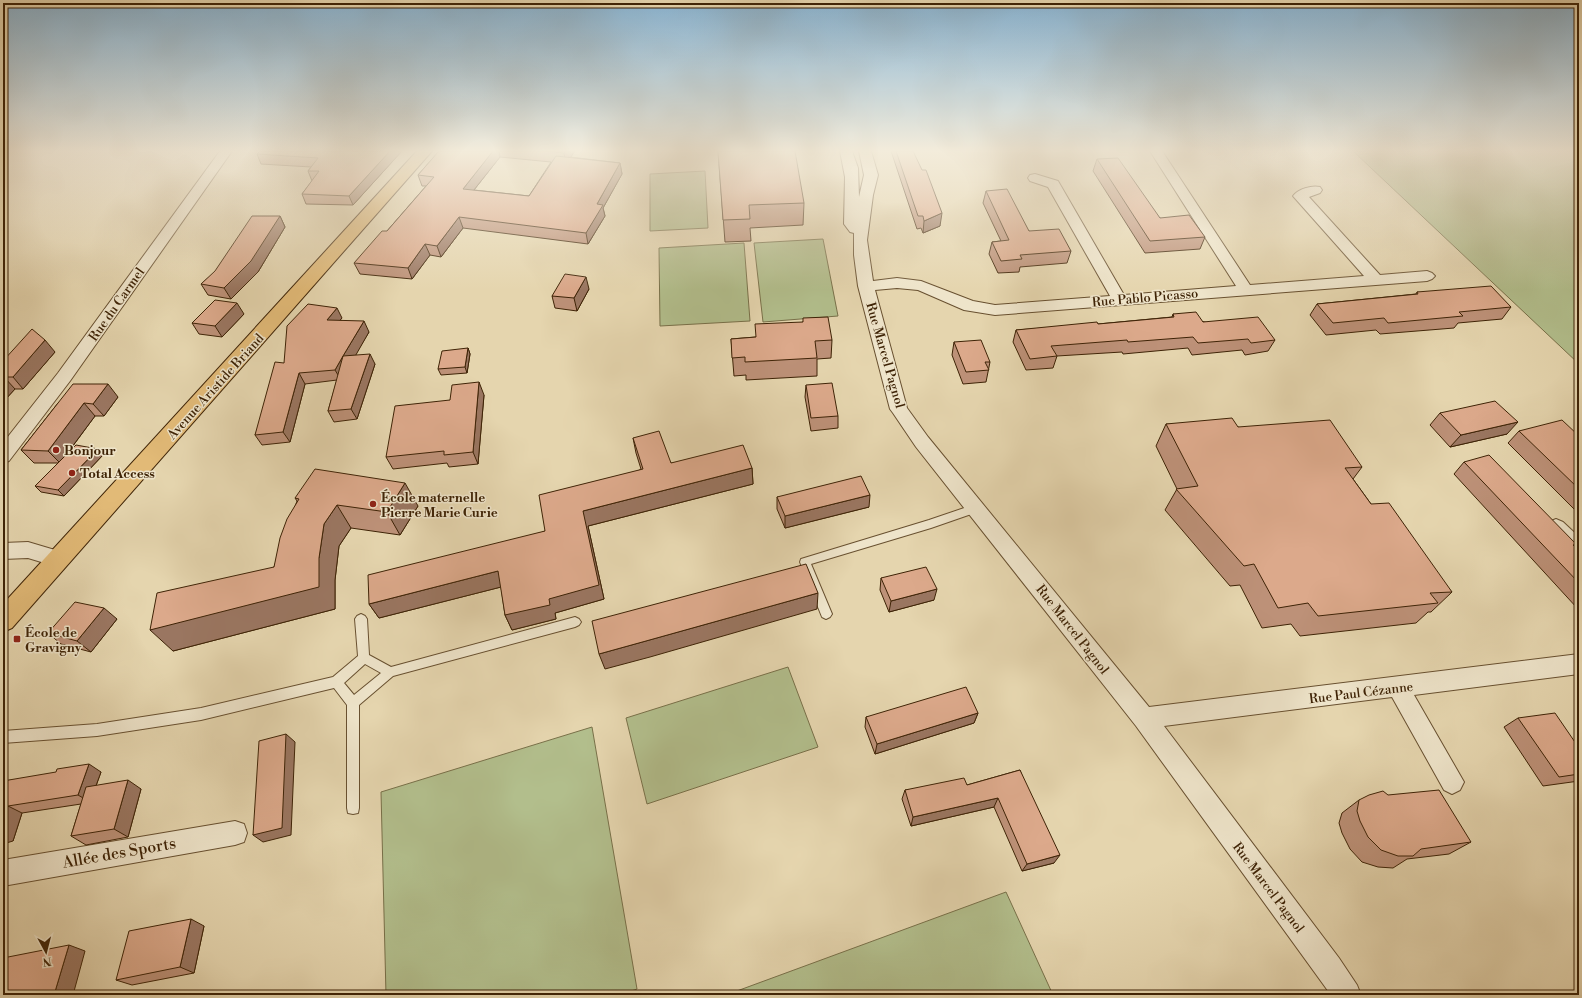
<svg xmlns="http://www.w3.org/2000/svg" width="1582" height="998" viewBox="0 0 1582 998" font-family="'Libre Bodoni',serif">
  <style>
    .green { fill: #b2be8c; stroke: #787049 }
    .lines { fill: none; stroke-linecap: round; stroke-linejoin: round }
    .lane-casing { stroke: #685030; stroke-width: 2 }
    .street-casing { stroke: #685030; stroke-width: 2 }
    .primary-casing { stroke: #3e2306; stroke-width: 2 }
    .lane { fill: #eee4ca; fill-rule: evenodd }
    .street { fill: #eee4ca; fill-rule: evenodd }
    .primary { fill: #e2ba77; fill-rule: evenodd }
    .wall { fill: #bd9178; stroke: #3e2306; fill-rule: evenodd }
    .shaded-wall { fill: #9a7661; stroke: #3e2306 }
    .building { fill: #dca98b; stroke: #3e2306 }
    .poi-dot { fill: #8f2418; stroke: #eee4ca; stroke-width: 1.5 }
    .labels { text-anchor: middle; stroke-width: 3; stroke-linejoin: round; paint-order: stroke }
    .street-label { font-size: 13px; fill: #3e2306; stroke: #eee4ca }
    .poi-label { font-size: 13px; font-weight: bold; fill: #3e2306; stroke: #eee4ca; text-anchor: start }
    .near-street-label { font-size: 16px; fill: #3e2306; stroke: #eee4ca }
  </style>
  <rect width="100%" height="100%" fill="#e5d5ae"/>
  <filter id="stains"><feTurbulence type="fractalNoise" baseFrequency=".005" numOctaves="4"/><feColorMatrix values="0 0 0 0 .2 0 0 0 0 .09 0 0 0 0 .02 0 0 0 .5 -.17"/></filter>
  <radialGradient id="worn" r=".72"><stop offset=".6" stop-color="#630" stop-opacity="0"/><stop offset="1" stop-color="#630" stop-opacity=".3"/></radialGradient>
  <g class="green">
    <path d="M1353,151H1579V364Z"/>
    <path d="M705,171L708,228L650,231V174Z"/>
    <path d="M823,239L838,316L763,322L754,243Z"/>
    <path d="M744,243L750,321L660,326L659,248Z"/>
    <path d="M788,667L818,747L647,804L626,718Z"/>
    <path d="M592,727L637,989L620,995H386L381,792Z"/>
    <path d="M1006,892L1053,995H726Z"/>
  </g>
  <g class="lines">
    <defs>
      <g id="lane">
        <path d="M976,504L980,505L981,508L980,511L931,528L811,564L832,614L830,617L826,619L822,617L800,562L801,559L929,520Z"/>
        <path d="M361,614L365,616L367,619L369,655L391,667L575,617L579,619L581,622L579,625L575,627L393,676L359,705V808L358,813L353,814L348,813L347,808V705L334,688L201,720L97,736L3,743V731L97,724L201,708L333,677L358,656L355,619L357,616ZM365,664L381,673L354,695L344,683Z"/>
      </g>
      <g id="street">
        <path d="M220,151H232L70,381L9,461L3,463V443L58,373Z"/>
        <path d="M840,151H852L858,168L859,197L864,175L859,151H871L878,175L873,195L867,240L873,281L897,278L921,281L973,301L995,305L1110,296L1048,187L1030,181L1028,178L1030,175L1035,174L1058,181L1124,295L1236,286L1150,151H1162L1250,285L1364,276L1293,196C1298,189 1312,185 1320,187L1322,190L1320,193L1309,197L1380,275L1427,271L1432,273L1435,276L1432,279L1427,281L995,315L964,310L918,290L897,288L875,290L907,408L928,437L1149,707L1579,654V674L1414,695L1464,782L1460,790L1452,794L1444,790L1392,697L1164,726L1339,958L1357,985L1361,995H1331L1136,726L916,447L893,413L890,409L858,286L854,255V233L850,232L844,224L845,177Z"/>
        <path d="M1556,519L1563,522L1579,537V558C1567,554 1552,539 1546,527L1549,522Z"/>
        <path d="M28,542L65,553L68,559L65,565L58,567L28,558L3,559V543Z"/>
        <path d="M235,821L244,824L247,833L244,842L235,845L3,886V860Z"/>
      </g>
      <path id="primary" d="M417,151H432L12,628L3,632V604Z"/>
    </defs>
    <use href="#lane" class="lane-casing"/>
    <use href="#street" class="street-casing"/>
    <use href="#primary" class="primary-casing"/>
    <use href="#lane" class="lane"/>
    <use href="#street" class="street"/>
    <use href="#primary" class="primary"/>
  </g>
  <g class="wall">
    <path d="M260,151H402L353,205L306,204L302,194L312,181L308,171L311,167L261,164L257,154Z"/>
    <path d="M439,151H575L570,157L620,163L622,174L603,208L605,216L588,244L463,228L441,257L430,255L412,279L360,274L354,263L387,231L426,186H422L418,175ZM500,157L551,162L529,196L474,190Z"/>
    <path d="M718,151L804,203L803,225L750,228L751,241L725,242Z"/>
    <path d="M891,151H913L940,226L923,233L921,228L917,229Z"/>
    <path d="M1097,159L1160,218L1205,237L1200,249L1145,253L1093,171Z"/>
    <path d="M986,191L1029,231L1071,251L1067,263L1020,267L1019,272L998,273L989,254L992,242L1001,241L983,203Z"/>
    <path d="M280,216L285,227L258,272L231,299L208,295L201,284Z"/>
    <path d="M589,289L577,311L555,308L552,296Z"/>
    <path d="M1417,292L1511,307L1502,319L1458,323L1454,328L1380,334L1376,330L1326,335L1310,315L1317,304L1416,294Z"/>
    <path d="M244,314L222,337L199,334L192,323Z"/>
    <path d="M1173,314L1275,340L1268,351L1245,355L1242,350L1192,355L1188,348L1123,354L1122,352L1057,356L1053,368L1026,370L1013,342L1016,330L1098,324L1172,317Z"/>
    <path d="M342,318L340,320L369,332L355,355L375,364L357,419L334,422L328,411L337,380L305,384L290,442L262,445L255,435L284,363Z"/>
    <path d="M803,322L832,340L831,358L817,359V376L746,380V375L734,376L731,339L756,337Z"/>
    <path d="M954,342L990,362L986,382L963,384L952,355Z"/>
    <path d="M468,348L470,354L467,373L441,375L438,369Z"/>
    <path d="M55,352L23,389H15L3,402V361Z"/>
    <path d="M806,385L838,416V428L811,431L805,397Z"/>
    <path d="M484,395L478,464L449,467L447,463L393,469L386,457L450,400Z"/>
    <path d="M118,397L104,416H95L67,454L103,455L64,496L41,492L35,486L58,463H34L21,450L58,403Z"/>
    <path d="M1440,413L1507,434L1450,447L1430,425Z"/>
    <path d="M1166,424L1238,427L1362,467L1353,479L1371,504L1452,592L1431,612H1428L1416,623L1300,636L1291,624L1262,628L1240,585L1230,586L1165,510L1177,489L1156,446Z"/>
    <path d="M1519,431L1579,436V514L1508,443Z"/>
    <path d="M633,438L671,463L752,468L753,484L588,526L604,599L555,613L556,619L512,630L505,615L501,587L379,618L369,604L545,531L641,469L636,453Z"/>
    <path d="M1464,462L1574,546L1579,551V608L1578,609L1454,474Z"/>
    <path d="M777,497L869,507L785,528L777,509Z"/>
    <path d="M295,498L418,506L400,535L351,528L339,546L335,580V609L173,651L274,567L297,501Z"/>
    <path d="M881,578L934,600L889,612L880,590Z"/>
    <path d="M117,619L91,652L61,644L48,633Z"/>
    <path d="M978,713L974,723L875,754L865,727L866,717Z"/>
    <path d="M1518,718L1579,748V781L1543,786L1504,727Z"/>
    <path d="M1020,770L1054,863L1022,871L994,807L911,826L902,799L905,790L967,785Z"/>
    <path d="M101,772L96,786L141,789L128,837L86,845L71,836L81,804L22,813L13,841L3,781Z"/>
    <path d="M1359,800L1471,842L1449,854L1407,859L1393,868L1378,867L1362,862L1350,849L1342,833L1339,823L1342,813Z"/>
    <path d="M204,926L194,973L132,985L116,980Z"/>
  </g>
  <g class="shaded-wall">
    <path d="M390,151H402L353,205L349,196Z"/>
    <path d="M493,151H499L500,157L466,200L463,189Z"/>
    <path d="M565,151H575L566,164L564,153Z"/>
    <path d="M620,163L622,174L603,208L605,216L588,244L586,233L597,204Z"/>
    <path d="M942,213L940,226L923,233L924,221Z"/>
    <path d="M280,216L285,227L258,272L231,299L224,288Z"/>
    <path d="M459,217L463,228L441,257L437,246Z"/>
    <path d="M425,244L430,255L412,279L408,268Z"/>
    <path d="M586,277L589,289L577,311L574,298Z"/>
    <path d="M237,303L244,314L222,337L215,326Z"/>
    <path d="M337,308L342,318L332,330L327,320Z"/>
    <path d="M364,321L369,332L349,367L343,356Z"/>
    <path d="M45,340L55,352L23,389L13,377Z"/>
    <path d="M468,348L470,354L467,373L465,367Z"/>
    <path d="M370,354L375,364L357,419L351,409Z"/>
    <path d="M343,356L341,380L335,370Z"/>
    <path d="M299,373L305,384L290,442L283,432Z"/>
    <path d="M4,377L15,389L3,402V378Z"/>
    <path d="M479,382L484,395L478,464L473,452Z"/>
    <path d="M108,384L118,397L104,416L93,404Z"/>
    <path d="M84,403L95,416L60,463L48,451Z"/>
    <path d="M1518,422L1507,434L1450,447L1461,435Z"/>
    <path d="M98,449L103,455L64,496L58,490Z"/>
    <path d="M752,468L753,484L588,526L604,599L555,613L556,619L512,630L505,615L549,599L583,511Z"/>
    <path d="M405,483L418,506L400,535L387,512Z"/>
    <path d="M870,495L869,507L785,528V516Z"/>
    <path d="M337,505L351,528L339,546L335,580V609L173,651L150,630L319,558L324,524Z"/>
    <path d="M498,571L505,586L379,618L369,604Z"/>
    <path d="M937,589L934,600L889,612L891,601Z"/>
    <path d="M818,593L817,609L650,657L605,669L599,654Z"/>
    <path d="M104,608L117,619L91,652L77,641Z"/>
    <path d="M978,713L974,723L875,754L877,744Z"/>
    <path d="M286,734L295,742L291,835L263,842L253,835Z"/>
    <path d="M89,764L101,772L90,802L78,795Z"/>
    <path d="M128,780L141,789L128,837L114,829Z"/>
    <path d="M998,798L994,807L911,826L913,817Z"/>
    <path d="M8,806L22,813L13,841L3,844V822Z"/>
    <path d="M1060,855L1054,863L1022,871L1027,864Z"/>
    <path d="M191,919L204,926L194,973L180,967Z"/>
    <path d="M69,945L85,951L73,995H54Z"/>
  </g>
  <g class="building">
    <path d="M260,151H390L349,196L302,194L319,171H308L318,158L257,154Z"/>
    <path d="M439,151H493L463,189L529,196L556,156L620,163L597,204L603,205L586,233L459,217L437,246L425,244L408,268L354,263L382,231H387L434,177L418,175Z"/>
    <path d="M545,151H565L564,153Z"/>
    <path d="M718,151H795L804,203L749,205L750,219L723,220Z"/>
    <path d="M896,151H913L922,170H926L942,213L924,221L923,216H918Z"/>
    <path d="M1118,158L1160,218L1189,215L1205,237L1150,241L1097,159Z"/>
    <path d="M1007,189L1029,231L1059,229L1071,251L1020,255L1022,259L1001,261L992,242L1009,240L986,191Z"/>
    <path d="M252,216H280L251,261L224,288L201,284L215,271Z"/>
    <path d="M565,274L586,277L574,298L552,296Z"/>
    <path d="M1491,286L1511,307L1459,312L1463,316L1388,323L1384,318L1333,323L1317,304L1418,294L1417,292Z"/>
    <path d="M215,300L237,303L215,326L192,323Z"/>
    <path d="M308,304L337,308L327,320L364,321L343,356L370,354L351,409L328,411L343,356L335,370L299,373L283,432L255,435L275,362L284,363L287,326Z"/>
    <path d="M1196,312L1203,322L1258,317L1275,340L1251,343L1248,339L1198,343L1193,337L1128,342L1127,340L1051,346L1057,356L1030,359L1016,330L1097,322L1098,324L1174,317L1173,314Z"/>
    <path d="M828,317L832,340L815,341L817,358L745,362V357L732,358L731,339L756,337L755,324L803,322V318Z"/>
    <path d="M32,329L45,340L13,377H4L3,378V361Z"/>
    <path d="M981,340L990,362H985L989,370L966,372L954,342Z"/>
    <path d="M468,348L465,367L438,369L442,351Z"/>
    <path d="M479,382L473,452L444,455V451L386,457L395,406L450,400L452,385Z"/>
    <path d="M832,383L838,416L811,418L806,385Z"/>
    <path d="M73,384H108L93,404L84,403L48,451L21,450Z"/>
    <path d="M1495,401L1518,422L1461,435L1440,413Z"/>
    <path d="M1232,418L1238,427L1330,420L1362,467L1345,468L1371,504L1389,503L1452,592L1430,593L1438,603L1318,616L1308,603L1278,608L1254,564L1244,566L1176,489L1198,486L1166,424Z"/>
    <path d="M1562,420L1579,436V489L1519,431Z"/>
    <path d="M659,431L671,463L743,445L752,468L583,511L599,585L549,599L550,605L505,615L498,571L369,604L368,575L545,531L539,495L643,469L633,438Z"/>
    <path d="M76,445L98,449L58,490L35,486Z"/>
    <path d="M1489,455L1576,544L1573,545L1579,551V583L1464,462Z"/>
    <path d="M315,469L405,483L387,512L337,505L324,524L319,558V587L150,630L157,593L274,567L280,538L287,519L299,499L295,498Z"/>
    <path d="M861,476L870,495L785,516L777,497Z"/>
    <path d="M806,564L818,593L646,641L599,654L592,621Z"/>
    <path d="M926,567L937,589L891,601L881,578Z"/>
    <path d="M75,602L104,608L77,641L48,633Z"/>
    <path d="M966,687L978,713L877,744L866,717Z"/>
    <path d="M1555,713L1579,748V774L1559,777L1518,718Z"/>
    <path d="M286,734L282,828L253,835L259,741Z"/>
    <path d="M89,764L78,795L8,806L3,822V781L56,772L57,769Z"/>
    <path d="M1020,770L1060,855L1027,864L998,798L913,817L905,790L964,778L967,785Z"/>
    <path d="M128,780L114,829L71,836L86,787Z"/>
    <path d="M1439,790L1471,842L1421,849L1413,856H1398L1381,850L1368,837L1360,821L1357,811L1359,800L1369,795L1383,791L1388,795Z"/>
    <path d="M191,919L180,967L116,980L129,931Z"/>
    <path d="M69,945L54,995H3V958Z"/>
  </g>
  <linearGradient id="sky" x2="0" y2="1"><stop stop-color="#89b5d4"/><stop offset="0.52" stop-color="#f3ecdb"/><stop offset="1" stop-color="#f3ecdb" stop-opacity="0"/></linearGradient>
  <rect width="1582" height="290" fill="url(#sky)"/>
  <g class="poi-dot">
    <circle cx="56" cy="450" r="4"/>
    <circle cx="72" cy="473" r="4"/>
    <circle cx="373" cy="504" r="4"/>
    <rect x="13" y="635" width="8" height="8" rx="2"/>
  </g>
  <g class="labels">
    <g class="street-label">
      <text transform="translate(1145 297) rotate(-5)" y="5">Rue Pablo Picasso</text>
      <text transform="translate(116 304) rotate(-55)" y="5">Rue du Carmel</text>
      <text transform="translate(886 355) rotate(74)" y="5">Rue Marcel Pagnol</text>
      <text transform="translate(215 386) rotate(-48)" y="5">Avenue Aristide Briand</text>
      <text transform="translate(1073 629) rotate(52)" y="5">Rue Marcel Pagnol</text>
      <text transform="translate(1361 692) rotate(-7)" y="5">Rue Paul Cézanne</text>
      <text transform="translate(1269 887) rotate(53)" y="5">Rue Marcel Pagnol</text>
    </g>
    <g class="poi-label">
      <text x="64" y="455">Bonjour</text>
      <text x="80" y="478">Total Access</text>
      <text x="381" y="502">École maternelle<tspan x="381" dy="15">Pierre Marie Curie</tspan></text>
      <text x="25" y="637">École de<tspan x="25" dy="15">Gravigny</tspan></text>
    </g>
    <g class="near-street-label">
      <text transform="translate(119 852) rotate(-10)" y="6">Allée des Sports</text>
    </g>
  </g>
  <rect width="1582" height="998" fill="none" stroke="#e5d5ae" stroke-width="16"/>
  <rect x="4" y="4" width="1574" height="990" fill="none" stroke="#3e2306" stroke-width="2"/>
  <rect x="8" y="8" width="1566" height="982" fill="none" stroke="#3e2306"/>
  <g transform="translate(46 952) rotate(173)" stroke="#eee4ca" stroke-width="3" paint-order="stroke">
  <path d="M0-3L7 15L0 10L-7 15Z" fill="#3e2306"/>
  <text y="-6" font-size="11" font-weight="bold" text-anchor="middle" fill="#3e2306">N</text>
  </g>
  <rect width="100%" height="100%" filter="url(#stains)"/>
  <rect width="100%" height="100%" fill="url(#worn)"/>
</svg>
